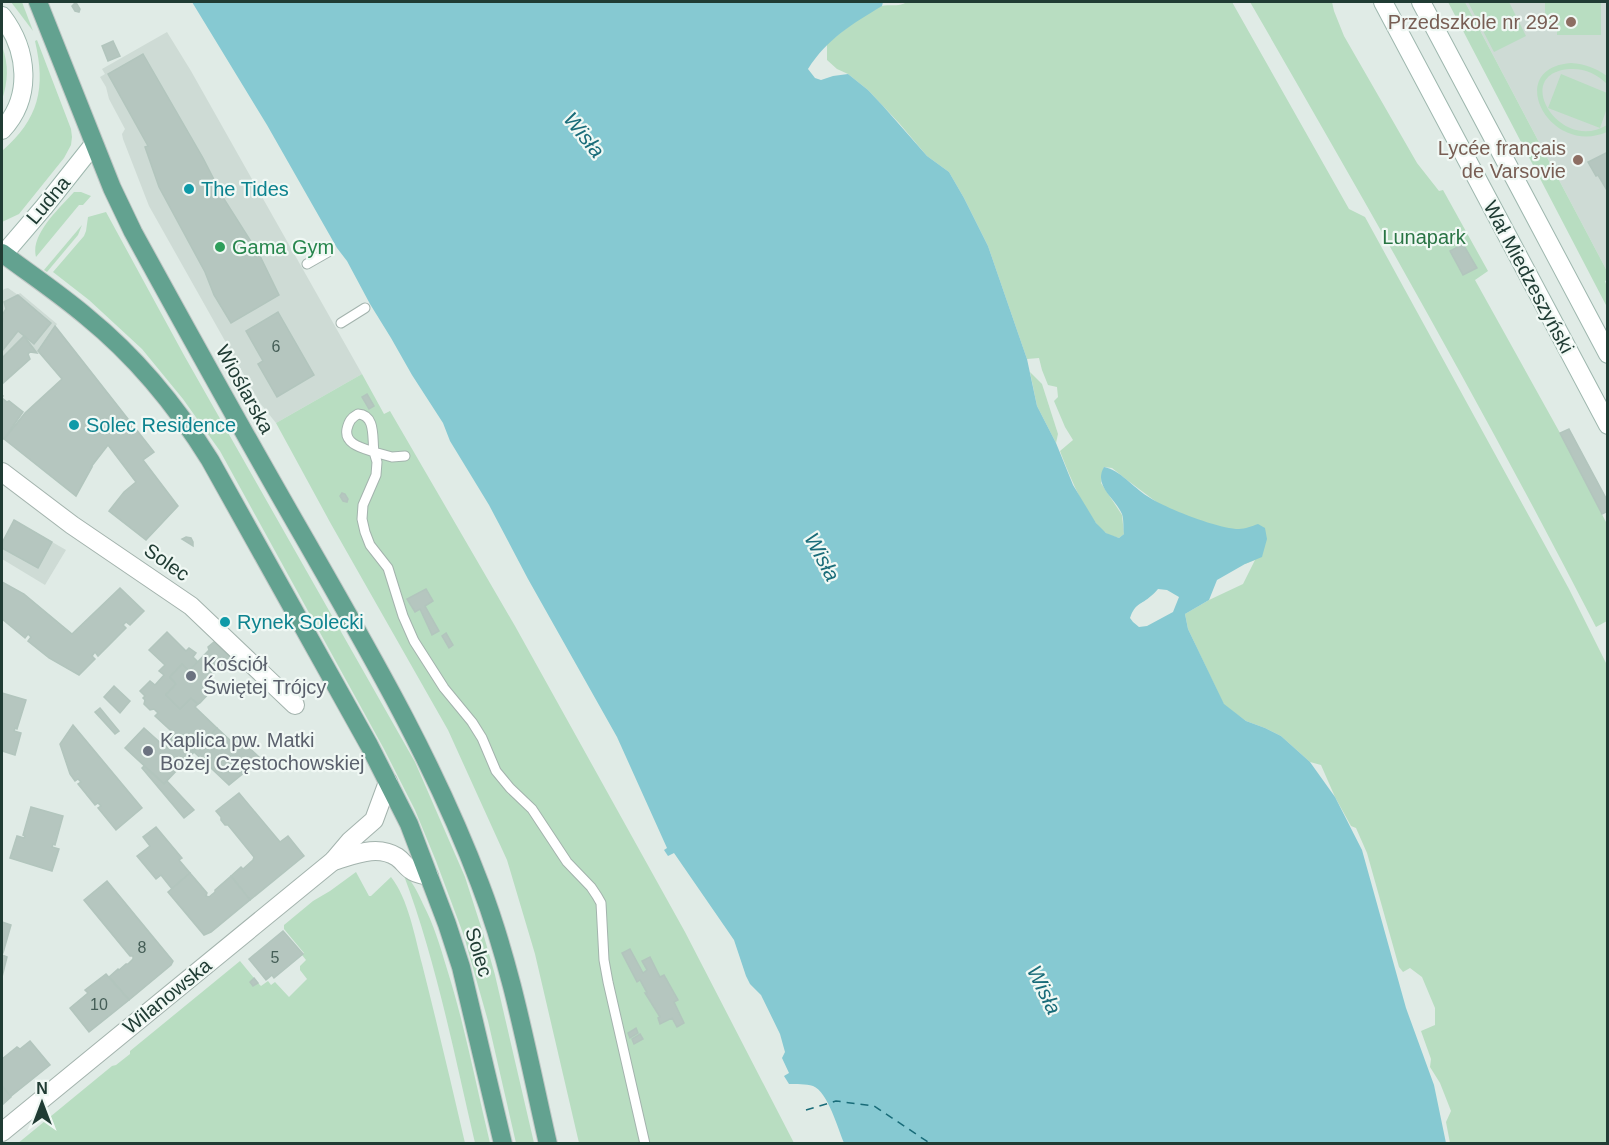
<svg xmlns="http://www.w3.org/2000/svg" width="1609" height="1145" viewBox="0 0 1609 1145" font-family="Arial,sans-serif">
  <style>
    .built { fill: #cedbd5 }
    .green { fill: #b8ddc1 }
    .water { fill: #86c9d2; fill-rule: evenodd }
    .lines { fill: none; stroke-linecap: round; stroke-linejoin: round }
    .ferry { stroke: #196c79; stroke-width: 1.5; stroke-dasharray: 8 6; stroke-linecap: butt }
    .building { fill: #b5c6bf; stroke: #b2c5bd; stroke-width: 1.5 }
    .lane-casing { stroke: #a3b3ad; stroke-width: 11 }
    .street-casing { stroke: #a3b3ad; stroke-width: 20 }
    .secondary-casing { stroke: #9eb7ae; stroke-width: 20 }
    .primary-casing { stroke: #c1c8c6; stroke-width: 20 }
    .lane { stroke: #fff; stroke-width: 9 }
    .street { stroke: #fff; stroke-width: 18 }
    .secondary { stroke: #fff; stroke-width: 18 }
    .primary { stroke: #63a290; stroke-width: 18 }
    .education-dot { fill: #8d6e63; stroke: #f0f8f4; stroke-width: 2 }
    .culture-dot { fill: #0f9aa8; stroke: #f0f8f4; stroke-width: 2 }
    .leisure-dot { fill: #2e9e5b; stroke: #f0f8f4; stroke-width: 2 }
    .worship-dot { fill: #6b7280; stroke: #f0f8f4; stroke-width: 2 }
    .labels { text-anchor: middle; stroke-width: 4.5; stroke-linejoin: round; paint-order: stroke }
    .number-label { font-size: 16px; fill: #455e57 }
    .education-label { font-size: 20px; fill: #785e54; stroke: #f0f8f4; text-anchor: end }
    .culture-label { font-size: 20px; fill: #0d838f; stroke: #f0f8f4; text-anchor: start }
    .street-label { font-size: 20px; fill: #203c34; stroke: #f0f8f4 }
    .park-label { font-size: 20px; fill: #297444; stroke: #f0f8f4 }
    .leisure-label { font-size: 20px; fill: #27864d; stroke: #f0f8f4; text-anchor: start }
    .worship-label { font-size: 20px; fill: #5b616d; stroke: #f0f8f4; text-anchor: start }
    .water-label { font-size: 21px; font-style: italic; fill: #196c79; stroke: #f0f8f4 }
  </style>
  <rect width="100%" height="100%" fill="#e0ebe6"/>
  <g class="built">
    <path d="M1465,2H1607V271Z"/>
    <path d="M167,32L191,71L362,374L276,423L260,403L149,206L123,139L122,134L125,129L109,99L106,87L100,77L105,74L102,69Z"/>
    <path d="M8,288L18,295L20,293L57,324L37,353L24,336L2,358V292L4,289Z"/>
    <path d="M14,520L66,550L45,585L2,559V543Z"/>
  </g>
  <g class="green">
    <path d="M11,2H22L33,31Z"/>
    <path d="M907,2H1232L1349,209L1365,217L1569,589L1607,665V1143H1450L1446,1122L1451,1111L1440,1083L1430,1067L1431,1059L1421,1031L1435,1025V1008L1422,977L1410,968L1403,972L1399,967L1367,853L1356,828L1351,826L1335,797L1321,765L1310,762L1281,736L1265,728L1246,721L1224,705L1188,629L1185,614L1209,600L1243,584L1255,560L1245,564C1201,532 1155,503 1112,468L1104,467L1101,483L1122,515L1124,534L1119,538C1115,537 1109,535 1106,533C1087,520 1068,472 1060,451L1073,440L1065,427L1054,401L1058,397L1057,387L1048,385L1042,370L1039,358L1027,359L988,246L964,198L949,172L927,156L899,123L868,90L848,74L837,69L827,60V44C843,31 860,16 879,7C888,3 898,8 907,2Z"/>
    <path d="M1250,2H1332L1334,11L1344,36L1417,163L1439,191L1443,190L1488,271L1475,280L1560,433L1607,524V621L1596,627C1487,415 1369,208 1250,2Z"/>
    <path d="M1448,2H1465L1607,271V280L1605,281L1607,287V307Z"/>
    <path d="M1468,2H1509L1526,36L1494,52Z"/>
    <path d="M1545,2H1601V35H1557V27H1545Z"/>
    <path d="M37,40L71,129L72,137L71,145L64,158L19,214L2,222V151C39,119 46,88 35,41Z"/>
    <path d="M2,46C9,65 8,81 2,100Z"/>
    <path d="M1571,63C1585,64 1596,68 1607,76V84C1597,74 1584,68 1570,69C1510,73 1560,154 1607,125V132C1549,157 1503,68 1571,63Z"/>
    <path d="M1561,74L1607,93V108L1600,128L1548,108Z"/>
    <path d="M74,192H81L91,196L83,205H79L36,257C30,234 60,208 74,192Z"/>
    <path d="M106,212L185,357L415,762L465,877L483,933L495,975L534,1143H516L488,1021L464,936L436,861L415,810L384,749L220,451L183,399L142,349L89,300L53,272L84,236L86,231L88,217Z"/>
    <path d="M82,225L78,235L47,272L44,270Z"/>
    <path d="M1030,372L1042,384L1058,434L1056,443L1037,406Z"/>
    <path d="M362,374L384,414L390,411L515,626L685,932L794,1143H579L535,954L507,860L448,730L331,524L276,423Z"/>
    <path d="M356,872L369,896H371L391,877C408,898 415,937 422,964C437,1023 451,1083 465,1143L17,1144L112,1066L116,1065L130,1054V1051L240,961L254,978L250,982L253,986L258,983L261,986L268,981L271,985L275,982L289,997L307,979L300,970V966L306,960L302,955L304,953L284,929V925L313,901L330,891Z"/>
    <path d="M403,873C412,880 418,893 423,904C434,925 440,946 447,969C465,1026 476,1085 490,1143H475C454,1053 436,960 403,873Z"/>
  </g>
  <path class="water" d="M192,2H883L882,6C852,24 827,39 808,69L815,78L821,80L833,76L848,74L868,90L883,106L927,156L949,172L964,198L988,246L1027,359L1037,406L1056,443L1073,485L1096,523L1106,533L1119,538L1124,534C1123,528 1124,520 1122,514C1115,498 1093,486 1104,467C1120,470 1133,487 1147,496C1165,508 1218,529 1239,529C1245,529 1252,526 1258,524L1265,528L1267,539L1262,557L1245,564L1217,580L1209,600L1185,614L1188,629L1224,704L1246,721L1265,728L1281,736L1310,762L1335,797L1362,850L1406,1008L1434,1085L1446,1143H844C838,1129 828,1092 813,1086C806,1084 796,1084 789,1084L784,1076L789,1073L782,1058L785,1052L780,1034L761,995L750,984L746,976L734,940L674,853L668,856L664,850L667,848L617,737L528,579L489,505L450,441L443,423L412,375L391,338L370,304L347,261L337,248L267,125ZM1158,589L1167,590L1179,597L1173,612L1147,626L1139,627L1133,622L1130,618C1135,603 1141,605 1151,596C1154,594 1156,591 1158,589Z"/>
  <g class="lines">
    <path class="ferry" d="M806,1110L836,1101L874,1106L931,1144"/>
  </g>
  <g class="building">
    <path d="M75,3L77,4L80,9L79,12L75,11L72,6Z"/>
    <path d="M113,41L120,56L108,61L102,46Z"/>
    <path d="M143,54L203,158L224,199L259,254L279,295L231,323L214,295L205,272L159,187L145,147L148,146L108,74Z"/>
    <path d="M1608,152V192L1598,175L1596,176L1588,162Z"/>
    <path d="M1463,244L1477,268L1463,275L1450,251Z"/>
    <path d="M18,295L51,323L34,344L18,331L2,351V322L3,319L2,318V315L6,309L4,302Z"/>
    <path d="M278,312L314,375L277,397L258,364L263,361L246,331Z"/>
    <path d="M55,326L154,452L143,460L178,506L146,540L109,511L124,492L136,482L108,445L91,467H92L76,496L4,439L25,413L62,379L38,351Z"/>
    <path d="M24,336L37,353L30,352L28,354L30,359L2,384V358Z"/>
    <path d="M367,394L374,406L369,409L362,397Z"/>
    <path d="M2,395L3,396L2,398L7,402L9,401L23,412L4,439L2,438Z"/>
    <path d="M1569,429L1608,502V511L1602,514L1560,433Z"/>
    <path d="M342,493L345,494L348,499L347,502L343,501L340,496Z"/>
    <path d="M14,520L52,542L38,568L2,548V543Z"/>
    <path d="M186,537L191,538L193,542V546L182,539Z"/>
    <path d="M2,582L24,594L72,634L120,588L144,611L130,625L126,622L123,625L126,628L98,656L95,652L92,656L95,659L79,675L49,658L28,641L31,637L28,634L25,638L2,619Z"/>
    <path d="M426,589L433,601L425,606L439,631L432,635L420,609L415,612L407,599Z"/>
    <path d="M167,632L186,651L189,648L196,653L193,657L198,662L189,671L182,664L170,677L176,684L166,695L180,709L191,698L198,704L195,707L217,728L194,752L155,716L158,713L154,709L150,710L144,704L145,700L143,698L145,696L140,691L150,681L155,685L164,675L159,671L165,665L149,650Z"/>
    <path d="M446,633L453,645L449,648L442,636Z"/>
    <path d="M214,642L231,658L225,665L223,663L205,682V686L211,691L200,703L198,704L191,698L180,709L166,695L176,684L170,677L182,664L189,671L209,650L208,647Z"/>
    <path d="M114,686L130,701L120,713L104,697Z"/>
    <path d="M2,693L26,700L17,729L15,728L14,731L21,733L15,755L2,751Z"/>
    <path d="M100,708L119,731L115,734L95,712Z"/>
    <path d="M73,725L142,808L116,830L98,808L101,806L98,803L95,805L78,784L81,782L78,779L75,781L70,774L60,744Z"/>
    <path d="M144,728L164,746L175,734L194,752L164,784L125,748Z"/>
    <path d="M217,728L232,742L237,736L261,759L229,785L194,752Z"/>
    <path d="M144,766L164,784L167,781L194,810L184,818L142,768Z"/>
    <path d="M239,793L280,842L288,836L304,856L250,900L231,876L241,867L243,869L253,860L254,857L228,825H225L221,820V817L216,811Z"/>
    <path d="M31,807L63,816L55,845L53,844L52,847L59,849L52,871L10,858L17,836L24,838L25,836L23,835Z"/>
    <path d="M156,827L182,858L179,860L190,873L172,889L161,875L156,879L137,856L150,846L143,837Z"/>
    <path d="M190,873L207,893L206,896L209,897L215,892V890L231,876L250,900L211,932L204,935L168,892Z"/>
    <path d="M107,881L173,961L171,965L129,1000L109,977L118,969L119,970L126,964H128L133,959V956H130L84,900Z"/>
    <path d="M2,922L11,925L3,953H2Z"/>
    <path d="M283,931L303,954L274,978L272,975L266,980L249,959Z"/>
    <path d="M630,949L643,973L647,970L642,961L650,957L660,977L664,975L678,1000L674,1002L684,1023L677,1027L672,1018L660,1024L658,1018L660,1017L645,993H647L640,980L637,982L622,953Z"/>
    <path d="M2,955L7,957L2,977Z"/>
    <path d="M106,974L129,1000L89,1032L70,1008L88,993L85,990Z"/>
    <path d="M254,978L258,983L253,986L250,982Z"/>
    <path d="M636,1028L638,1033L630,1038L628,1033Z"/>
    <path d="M640,1034L643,1039L634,1044L632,1039Z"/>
    <path d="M30,1041L50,1065L10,1097L2,1086V1059L17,1047L20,1049Z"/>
    <path d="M2,1086L11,1097L2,1105Z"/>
  </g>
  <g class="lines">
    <defs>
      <g id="lane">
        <path d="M307,264L328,252"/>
        <path d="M341,323L365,308"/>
        <path d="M405,456L392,457L374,452C372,438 376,415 358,414C351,418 349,421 347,429C344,444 362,448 374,452L377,462L376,475L363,505L362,519L365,532L370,545L388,568L403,616L414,641L444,688L472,722L482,738L496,771L510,788L532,809L567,862L591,887L597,896L601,903L604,960L608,982L645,1144"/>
      </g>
      <g id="street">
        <path d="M2,472L72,525L191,606L295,705"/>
        <path d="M333,861C354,855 377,844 397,857C403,861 406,867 411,870C415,874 423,875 429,876"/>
        <path d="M2,1132L333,861L350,841L374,820L388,782"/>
      </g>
      <g id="secondary">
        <path d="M1383,2L1608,425"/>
        <path d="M1421,2L1608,354"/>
        <path d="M2,16C28,50 33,97 2,130"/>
        <path d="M2,256L44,207L94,144"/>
      </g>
      <g id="primary">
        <path d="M38,2L112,188L133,232C190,336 247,439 306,541C370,653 435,764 480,884C512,967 528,1057 548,1144"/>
        <path d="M2,253C30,274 60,294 87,317C136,357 177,407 210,460L369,745L409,824L447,924L461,967L503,1144"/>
      </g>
    </defs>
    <use href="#lane" class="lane-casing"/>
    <use href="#street" class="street-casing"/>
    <use href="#secondary" class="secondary-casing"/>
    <use href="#primary" class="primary-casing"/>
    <use href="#lane" class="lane"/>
    <use href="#street" class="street"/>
    <use href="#secondary" class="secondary"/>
    <use href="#primary" class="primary"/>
  </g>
  <g class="education-dot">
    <circle cx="1571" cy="22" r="6"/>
    <circle cx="1578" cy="160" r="6"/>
  </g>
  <g class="culture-dot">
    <circle cx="189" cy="189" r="6"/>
    <circle cx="74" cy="425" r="6"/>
    <circle cx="225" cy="622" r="6"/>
  </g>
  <circle class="leisure-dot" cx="220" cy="247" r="6"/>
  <g class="worship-dot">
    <circle cx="191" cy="676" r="6"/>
    <circle cx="148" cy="751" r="6"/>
  </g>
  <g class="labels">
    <g class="number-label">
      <text x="276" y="352">6</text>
      <text x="142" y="953">8</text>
      <text x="275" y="963">5</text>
      <text x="99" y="1010">10</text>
    </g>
    <g class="education-label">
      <text x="1559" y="29">Przedszkole nr 292</text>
      <text x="1566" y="155">Lycée français<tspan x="1566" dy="23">de Varsovie</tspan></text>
    </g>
    <g class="culture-label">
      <text x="201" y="196">The Tides</text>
      <text x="86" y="432">Solec Residence</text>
      <text x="237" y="629">Rynek Solecki</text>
    </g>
    <g class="street-label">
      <text transform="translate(48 200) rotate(-50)" y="7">Ludna</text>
      <text transform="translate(1529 277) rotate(62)" y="7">Wał Miedzeszyński</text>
      <text transform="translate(245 389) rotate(61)" y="7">Wioślarska</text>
      <text transform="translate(167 562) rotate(35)" y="7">Solec</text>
      <text transform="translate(479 952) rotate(73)" y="7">Solec</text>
      <text transform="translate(167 996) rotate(-39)" y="7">Wilanowska</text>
    </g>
    <g class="park-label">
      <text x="1424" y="244">Lunapark</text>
    </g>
    <g class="leisure-label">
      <text x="232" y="254">Gama Gym</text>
    </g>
    <g class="worship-label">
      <text x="203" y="671">Kościół<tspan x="203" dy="23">Świętej Trójcy</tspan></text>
      <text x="160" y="747">Kaplica pw. Matki<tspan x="160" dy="23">Bożej Częstochowskiej</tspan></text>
    </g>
    <g class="water-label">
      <text transform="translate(584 135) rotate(51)" y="7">Wisła</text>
      <text transform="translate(822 557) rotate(62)" y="7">Wisła</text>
      <text transform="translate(1044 990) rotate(64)" y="7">Wisła</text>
    </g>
  </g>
  <rect width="1609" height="1145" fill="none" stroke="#203c34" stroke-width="6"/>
  <g transform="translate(42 1103)" stroke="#f0f8f4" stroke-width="4.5" paint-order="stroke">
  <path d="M0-4.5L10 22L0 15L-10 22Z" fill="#203c34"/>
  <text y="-9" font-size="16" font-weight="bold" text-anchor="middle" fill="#203c34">N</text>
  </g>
</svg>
